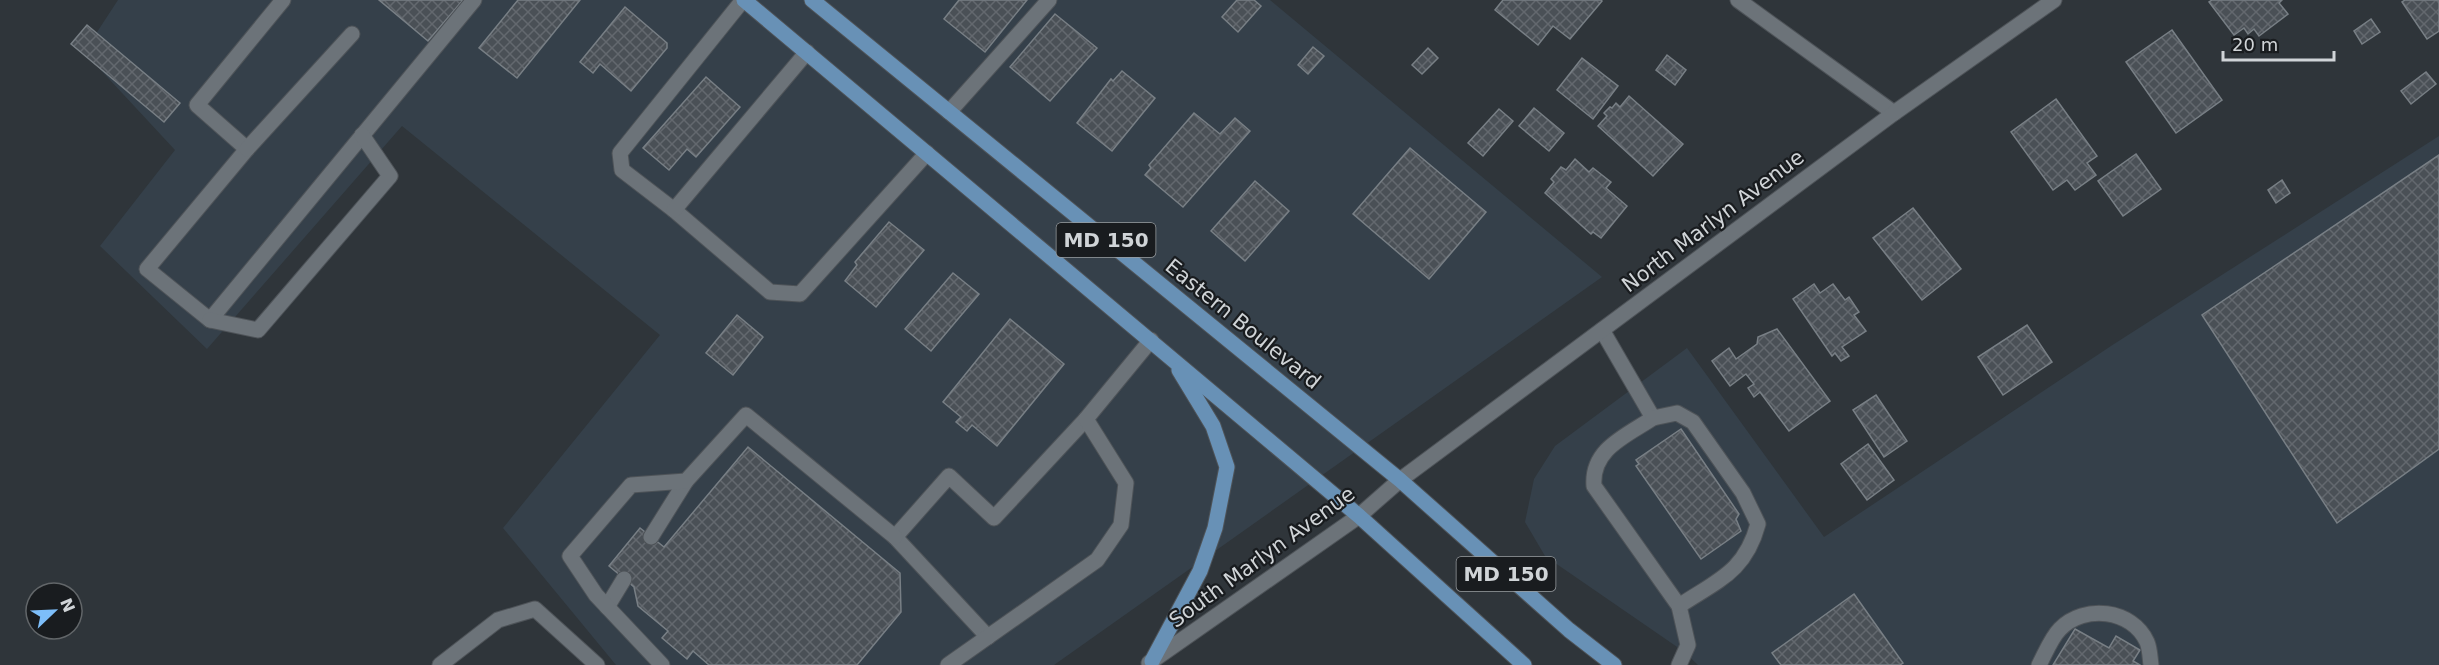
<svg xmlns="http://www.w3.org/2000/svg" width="2439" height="665" viewBox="0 0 2439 665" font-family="'DejaVu Sans',sans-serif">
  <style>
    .built { fill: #35404a }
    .building { fill: url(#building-cross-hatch); stroke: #787f85; stroke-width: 1.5 }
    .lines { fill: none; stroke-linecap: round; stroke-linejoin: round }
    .service-casing { stroke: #4e5358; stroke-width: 17 }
    .minor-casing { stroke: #4e5358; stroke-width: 17 }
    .tertiary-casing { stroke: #4e5358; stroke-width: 17 }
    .primary-casing { stroke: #4e5358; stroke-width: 17 }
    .service { stroke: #6c7379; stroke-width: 15 }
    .minor { stroke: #6c7379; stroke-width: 15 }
    .tertiary { stroke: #6c7379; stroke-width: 15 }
    .primary { stroke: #6891b6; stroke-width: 15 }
    .labels { text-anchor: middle; stroke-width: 4.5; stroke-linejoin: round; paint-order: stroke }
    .shield { fill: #191c1f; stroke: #999da0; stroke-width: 1.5 }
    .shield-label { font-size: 20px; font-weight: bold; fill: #d0d4d7 }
    .street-label { font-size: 21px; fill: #d0d4d7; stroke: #191c1f }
  </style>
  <defs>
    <pattern id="building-cross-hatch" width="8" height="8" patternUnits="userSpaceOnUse" patternTransform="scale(1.5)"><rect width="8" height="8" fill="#4a5056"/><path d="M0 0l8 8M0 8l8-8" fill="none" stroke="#63686e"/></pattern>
  </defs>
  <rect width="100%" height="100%" fill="#2f353a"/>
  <g class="built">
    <path d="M118,0H1270L1602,277L1054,665H616L503,528L660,335L402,126L207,349L100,246L175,150L84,52Z"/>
    <path d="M2439,136V665H1698L1683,651L1545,556L1525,522L1534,479L1555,446L1687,348L1824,537L2114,344Z"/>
  </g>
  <g class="building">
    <path d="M379,0H463L428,41Z"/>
    <path d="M518,0H580L517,78L479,48Z"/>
    <path d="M959,0H1027L985,52L944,19Z"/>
    <path d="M1237,0H1254L1261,6L1238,32L1222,17Z"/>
    <path d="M1503,0H1601L1602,1L1570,39L1553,26L1538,45L1495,10Z"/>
    <path d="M2212,0H2282L2279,3L2288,14L2259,36L2254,29L2248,34L2244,28L2234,35L2209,2Z"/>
    <path d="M2405,0H2439V31L2427,39L2402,2Z"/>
    <path d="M625,7L667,43V48L631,91L600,64L593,73L580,62Z"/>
    <path d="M1055,14L1097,48L1050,101L1010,67Z"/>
    <path d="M2371,19L2380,32L2362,44L2354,31Z"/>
    <path d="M87,25L180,103L164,122L71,44Z"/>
    <path d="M2172,30L2222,100L2176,133L2126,62Z"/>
    <path d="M1313,47L1324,56L1308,74L1298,65Z"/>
    <path d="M1428,48L1438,58L1422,74L1412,65Z"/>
    <path d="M1667,55L1686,70L1675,85L1656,70Z"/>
    <path d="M1582,58L1618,86L1593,119L1557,90Z"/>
    <path d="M1122,71L1155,98L1112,151L1077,123L1111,79L1113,81Z"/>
    <path d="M2426,72L2436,84L2411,104L2401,91Z"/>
    <path d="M706,77L740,107L696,157L687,149L669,170L643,148Z"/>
    <path d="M1629,96L1683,144L1653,176L1598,126L1607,116L1604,113L1610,107L1612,108L1616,103L1620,107Z"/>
    <path d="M2056,99L2097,156L2087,163L2096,175L2075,190L2067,180L2053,190L2011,132Z"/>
    <path d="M1534,108L1564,133L1549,151L1519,126Z"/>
    <path d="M1499,109L1513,121L1483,156L1468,143Z"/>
    <path d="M1194,113L1220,134L1235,118L1250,131L1183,207L1145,175L1151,168L1149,165Z"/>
    <path d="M1410,148L1486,212L1429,279L1353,214Z"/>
    <path d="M2136,154L2161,189L2123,216L2098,181Z"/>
    <path d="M2439,155V449L2337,523L2202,315Z"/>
    <path d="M1575,159L1589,172L1593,168L1611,182L1606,188L1627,206L1601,238L1593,232L1591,234L1545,193L1554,182L1551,179L1561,167L1566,170Z"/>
    <path d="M2282,180L2290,193L2276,203L2268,190Z"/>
    <path d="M1255,181L1289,211L1245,261L1211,231Z"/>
    <path d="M1913,208L1961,269L1922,300L1873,238Z"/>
    <path d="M889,222L924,250L876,307L845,281L857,265L855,262Z"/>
    <path d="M953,273L979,294L931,351L905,329Z"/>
    <path d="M1814,284L1820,293L1833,284L1845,300L1849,297L1859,312L1854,315L1866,331L1842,347L1849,356L1841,361L1835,353L1832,356L1793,299Z"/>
    <path d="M737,315L763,337L733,375L706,353Z"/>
    <path d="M1010,319L1064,364L997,446L972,425L967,431L956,422L961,417L943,402Z"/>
    <path d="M2027,325L2052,362L2003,395L1978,357Z"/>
    <path d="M1777,329L1830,401L1789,431L1760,392L1754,397L1748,388L1754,384L1746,374L1730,386L1712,361L1729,348L1736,359L1757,344L1758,337Z"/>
    <path d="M1876,395L1907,441L1884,457L1853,410Z"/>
    <path d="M1681,429L1739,514L1736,519L1741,531L1701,559L1636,466L1639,464L1636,460Z"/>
    <path d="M1868,444L1894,480L1867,500L1841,464Z"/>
    <path d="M748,447L900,573L901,612L857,665H709L693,651L687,659L662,638L668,631L638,606L634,587L609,566L640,528L664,547Z"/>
    <path d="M1854,594L1903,663L1900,665H1781L1772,653Z"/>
    <path d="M2075,629L2109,648L2116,636L2140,650L2133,661L2140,665H2053Z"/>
  </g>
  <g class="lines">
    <defs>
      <g id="service">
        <path d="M283,0L197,105L247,149L147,269L210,320L474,0"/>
        <path d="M743,0L620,153L622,170L674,210L770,292L800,294L927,153"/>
        <path d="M949,112L1049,0"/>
        <path d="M247,149L352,34"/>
        <path d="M674,210L807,52"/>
        <path d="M210,320L258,330L390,176L362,135"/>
        <path d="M1602,330L1653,418C1626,436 1591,449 1594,486L1679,606L1688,645L1679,665"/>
        <path d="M1653,418L1677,413L1693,422L1743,493L1758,524C1745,572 1718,580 1679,606"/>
        <path d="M651,537L686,481"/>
        <path d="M607,607L624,579"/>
        <path d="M988,637L895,537L949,476L994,518L1086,419"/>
        <path d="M440,665L498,620L535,609L597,665"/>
        <path d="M662,665L596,595L570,556L631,485L686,481L746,415L895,537"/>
        <path d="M948,665L1097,560L1121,525L1126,483L1086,419L1151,340"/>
        <path d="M2039,665C2045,654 2051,638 2060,629C2084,604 2132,609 2147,642C2150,649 2150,658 2151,665"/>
      </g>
      <path id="minor" d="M1738,0L1894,113"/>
      <path id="tertiary" d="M1149,663L1359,516L1400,480L1894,113L2054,0"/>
      <g id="primary">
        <path d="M744,0L1359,516L1524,665"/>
        <path d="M812,0L1400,480L1569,630L1614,665"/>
        <path d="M1152,661L1200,571L1215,528L1227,467L1213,426L1179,370"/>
      </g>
    </defs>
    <use href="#service" class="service-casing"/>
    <use href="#minor" class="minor-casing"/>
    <use href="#tertiary" class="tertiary-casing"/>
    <use href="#primary" class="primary-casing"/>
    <use href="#service" class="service"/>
    <use href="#minor" class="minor"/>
    <use href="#tertiary" class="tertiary"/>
    <use href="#primary" class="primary"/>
  </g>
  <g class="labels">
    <g class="shield">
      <rect x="1056.5" y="223" width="99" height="34" rx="4.5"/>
      <rect x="1456.5" y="557" width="99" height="34" rx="4.5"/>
    </g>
    <g class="shield-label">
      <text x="1106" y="247">MD 150</text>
      <text x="1506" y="581">MD 150</text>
    </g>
    <g class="street-label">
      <text transform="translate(1713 221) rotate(-37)" y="7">North Marlyn Avenue</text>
      <text transform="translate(1243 324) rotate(39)" y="7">Eastern Boulevard</text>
      <text transform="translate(1262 557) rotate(-36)" y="7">South Marlyn Avenue</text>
    </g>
  </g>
  <g transform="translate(54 611) rotate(67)"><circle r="28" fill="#191c1f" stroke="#626669" stroke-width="1.5"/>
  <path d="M0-4.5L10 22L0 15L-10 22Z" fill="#7dbef9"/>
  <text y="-9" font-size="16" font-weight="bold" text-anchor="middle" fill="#d0d4d7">N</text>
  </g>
  <path d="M2223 51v9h111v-9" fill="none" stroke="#d0d4d7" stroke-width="3"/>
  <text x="2232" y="51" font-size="18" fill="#d0d4d7" stroke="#191c1f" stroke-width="4.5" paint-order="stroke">20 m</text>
</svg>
